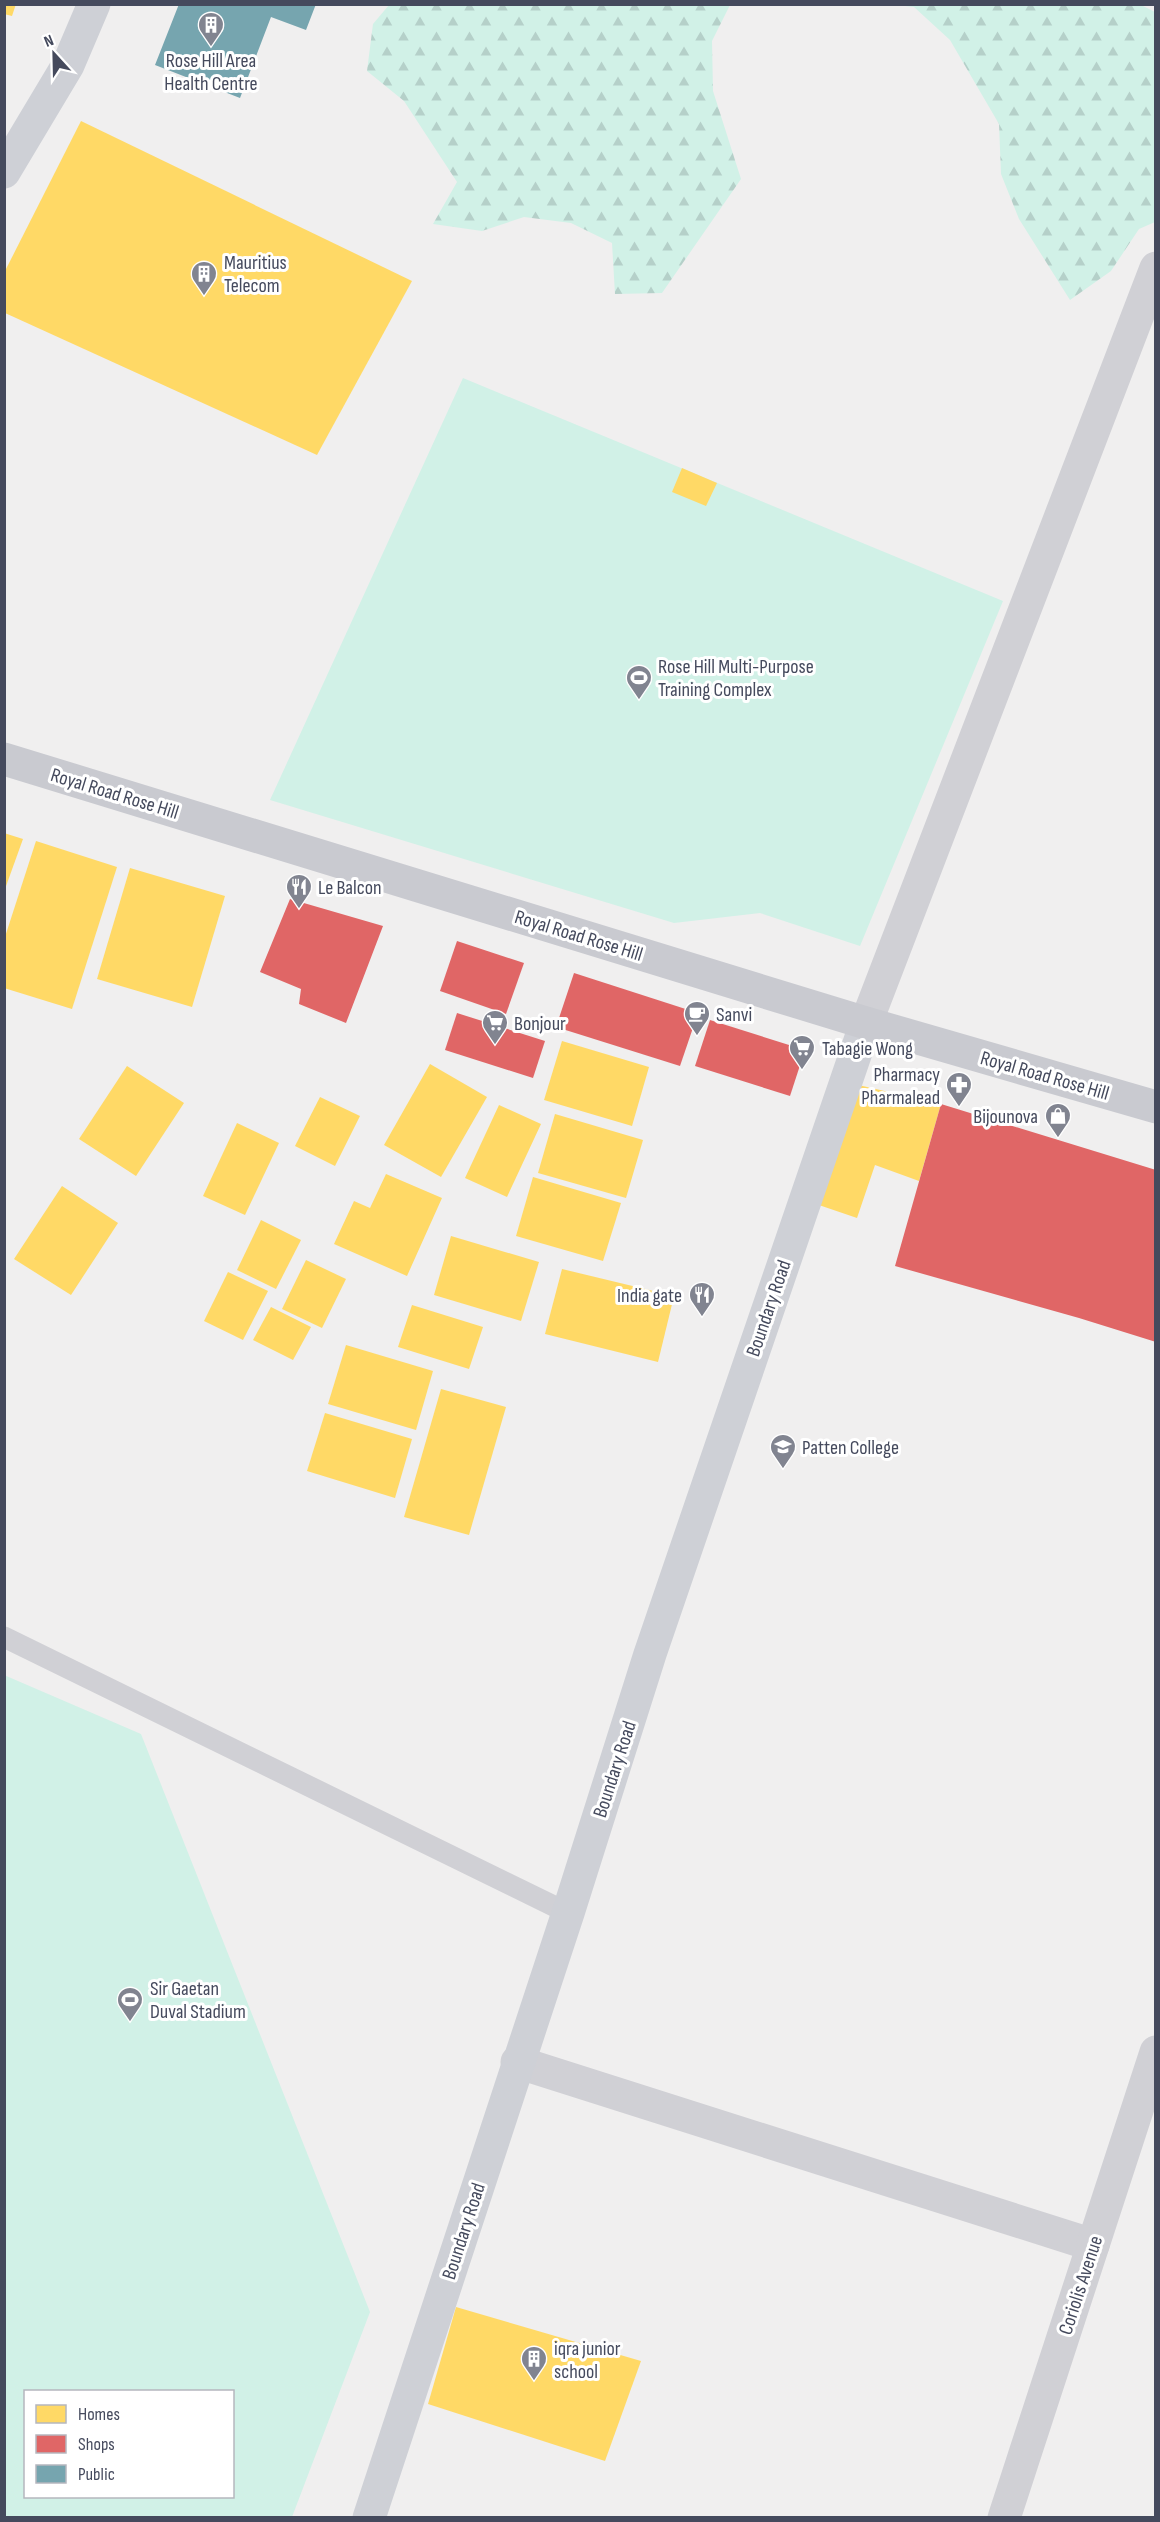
<svg xmlns="http://www.w3.org/2000/svg" width="1160" height="2522" viewBox="0 0 1160 2522" font-family="'Sofia Sans Condensed',sans-serif">
  <style>
    .green { fill: #d1f1e7; fill-rule: evenodd }
    .forest { fill: url(#forest-firs) }
    .homes { fill: #ffd966 }
    .shops { fill: #e06666 }
    .public { fill: #76a5af }
    .lines { fill: none; stroke-linecap: round; stroke-linejoin: round }
    .service { stroke: #d0d0d5; stroke-width: 21 }
    .minor { stroke: #d0d0d5; stroke-width: 33 }
    .secondary { stroke: #ced0d6; stroke-width: 33 }
    .primary { stroke: #c9cad0; stroke-width: 33 }
    .labels { text-anchor: middle; stroke-width: 6; stroke-linejoin: round; paint-order: stroke }
    .poi-label { font-size: 20px; fill: #454a5d; stroke: #fff; text-anchor: start }
    .street-label { font-size: 20px; fill: #454a5d; stroke: #fff }
  </style>
  <defs>
    <pattern id="forest-firs" width="22" height="20" patternUnits="userSpaceOnUse" patternTransform="scale(1.5)"><rect width="22" height="20" fill="#d1f1e7"/><path d="M5 1l3.5 6h-7zM16 11l3.5 6h-7z" fill="#b5d0c9"/></pattern>
  </defs>
  <rect width="100%" height="100%" fill="#f0efef"/>
  <g class="green">
    <path d="M463,378L1003,601L860,946L760,913L674,923L270,800Z"/>
    <path d="M4,1675L141,1734L370,2312L292,2517H5ZM26,2392H232V2496H26Z"/>
  </g>
  <g class="forest">
    <path d="M1139,4L1155,12V222L1139,229L1111,271L1070,300L1019,219L1001,174L999,124L950,40L914,7L896,5Z"/>
    <path d="M389,5H730L712,41L713,91L741,179L662,293L615,294L612,243L571,223L524,217L482,231L433,224L457,182L404,101L367,71L373,24Z"/>
  </g>
  <g class="homes">
    <path d="M4,4H16L12,16L4,14Z"/>
    <path d="M81,121L412,281L317,455L5,313V271Z"/>
    <path d="M682,468L717,483L706,506L672,492Z"/>
    <path d="M4,833L23,839L5,889H4Z"/>
    <path d="M36,841L117,867L72,1009L4,988V940Z"/>
    <path d="M130,868L225,896L192,1007L97,979Z"/>
    <path d="M562,1041L649,1067L632,1126L544,1100Z"/>
    <path d="M430,1064L487,1097L441,1177L384,1145Z"/>
    <path d="M127,1066L184,1103L136,1176L79,1139Z"/>
    <path d="M854,1084L941,1104L919,1181L875,1165L857,1218L813,1203Z"/>
    <path d="M320,1097L360,1116L335,1166L295,1146Z"/>
    <path d="M499,1105L541,1124L507,1197L465,1178Z"/>
    <path d="M555,1114L643,1140L626,1198L538,1173Z"/>
    <path d="M237,1123L279,1143L245,1215L203,1196Z"/>
    <path d="M386,1174L442,1198L407,1276L334,1244L354,1201L370,1208Z"/>
    <path d="M533,1177L621,1203L603,1261L516,1236Z"/>
    <path d="M62,1186L118,1223L71,1295L14,1259Z"/>
    <path d="M261,1220L301,1240L276,1289L237,1270Z"/>
    <path d="M451,1236L539,1262L521,1321L434,1295Z"/>
    <path d="M306,1260L346,1279L322,1328L282,1309Z"/>
    <path d="M562,1269L674,1296L658,1362L545,1334Z"/>
    <path d="M228,1272L268,1291L243,1340L204,1321Z"/>
    <path d="M412,1305L483,1327L469,1369L398,1347Z"/>
    <path d="M271,1307L311,1327L293,1360L253,1340Z"/>
    <path d="M346,1345L433,1371L416,1430L328,1404Z"/>
    <path d="M441,1389L506,1407L469,1535L404,1517Z"/>
    <path d="M325,1413L412,1439L395,1498L307,1471Z"/>
    <path d="M456,2307L641,2361L605,2461L428,2404Z"/>
  </g>
  <g class="shops">
    <path d="M290,899L383,926L346,1023L299,1004L301,989L260,972Z"/>
    <path d="M457,941L524,963L506,1014L440,991Z"/>
    <path d="M574,973L698,1013L680,1066L556,1027Z"/>
    <path d="M457,1013L545,1041L533,1078L445,1050Z"/>
    <path d="M710,1020L805,1050L790,1096L695,1066Z"/>
    <path d="M941,1104L1156,1170V1342L1079,1318L895,1266Z"/>
  </g>
  <path class="public" d="M179,4H316L306,30L271,17L240,98L155,65Z"/>
  <g class="lines">
    <path class="service" d="M4,1637L568,1913"/>
    <g class="minor">
      <path d="M866,1023L1156,268"/>
      <path d="M517,2062L1093,2245"/>
      <path d="M1004,2518L1156,2052"/>
    </g>
    <g class="secondary">
      <path d="M4,172L68,65L94,4"/>
      <path d="M369,2518L568,1913L650,1654L866,1023"/>
    </g>
    <path class="primary" d="M4,759L866,1023L1156,1107"/>
  </g>
  <defs>
    <symbol id="building-pin" viewBox="-11 -11 22 30"><path d="M0 17L-7.5 6A9.5 9.5 0 1 1 7.5 6Z" fill="#818490" stroke="#fff"/><path d="M-4-6H4V6H1V3H-1V6H-4ZM-2.5-4.3h1.7v1.8h-1.7ZM.8-4.3h1.7v1.8H.8ZM-2.5-1h1.7V.8h-1.7ZM.8-1h1.7V.8H.8Z" fill="#fff"/></symbol>
    <symbol id="stadium-pin" viewBox="-11 -11 22 30"><path d="M0 17L-7.5 6A9.5 9.5 0 1 1 7.5 6Z" fill="#818490" stroke="#fff"/><path d="M0-5a6.5 5 0 1 0 0 10a6.5 5 0 1 0 0-10ZM-3.5-1.8h7v3.6h-7Z" fill="#fff"/></symbol>
    <symbol id="restaurant-pin" viewBox="-11 -11 22 30"><path d="M0 17L-7.5 6A9.5 9.5 0 1 1 7.5 6Z" fill="#818490" stroke="#fff"/><path d="M-5-6h1v4h1v-4h1v4h1v-4h1v5L-1.5 .5V6h-2V.5L-5-1ZM5-6V6H3V1.5H1.5Q1.5-4 5-6Z" fill="#fff"/></symbol>
    <symbol id="cafe-pin" viewBox="-11 -11 22 30"><path d="M0 17L-7.5 6A9.5 9.5 0 1 1 7.5 6Z" fill="#818490" stroke="#fff"/><path d="M-5.5-4.5H6V0H3Q3 3.5 0 3.5H-2.5Q-5.5 3.5-5.5 0ZM3-3.2v2h1.7v-2ZM-6 4.5H4V6H-6Z" fill="#fff"/></symbol>
    <symbol id="supermarket-pin" viewBox="-11 -11 22 30"><path d="M0 17L-7.5 6A9.5 9.5 0 1 1 7.5 6Z" fill="#818490" stroke="#fff"/><path d="M-6-5.5h2.5l.6 2H6L4.5 2H-2.5L-4.4-4H-6ZM-1.5 3.2a1.3 1.3 0 1 0 .1 0ZM3 3.2a1.3 1.3 0 1 0 .1 0Z" fill="#fff"/></symbol>
    <symbol id="pharmacy-pin" viewBox="-11 -11 22 30"><path d="M0 17L-7.5 6A9.5 9.5 0 1 1 7.5 6Z" fill="#818490" stroke="#fff"/><path d="M-2-6h4v4h4v4h-4v4h-4v-4h-4v-4h4Z" fill="#fff"/></symbol>
    <symbol id="shop-pin" viewBox="-11 -11 22 30"><path d="M0 17L-7.5 6A9.5 9.5 0 1 1 7.5 6Z" fill="#818490" stroke="#fff"/><path d="M-5-2.5h2.3a2.7 3.5 0 0 1 5.4 0H5L5.5 6h-11ZM-1.5-2.5h3a1.5 2.3 0 0 0-3 0Z" fill="#fff"/></symbol>
    <symbol id="school-pin" viewBox="-11 -11 22 30"><path d="M0 17L-7.5 6A9.5 9.5 0 1 1 7.5 6Z" fill="#818490" stroke="#fff"/><path d="M0-5L7-2L0 1L-7-2ZM-4 1L0 2.5L4 1V4Q0 6-4 4Z" fill="#fff"/></symbol>
  </defs>
  <g fill-rule="evenodd">
    <use href="#building-pin" x="196" y="10" width="30" height="40"/>
    <use href="#building-pin" x="189" y="259" width="30" height="40"/>
    <use href="#stadium-pin" x="624" y="663" width="30" height="40"/>
    <use href="#restaurant-pin" x="284" y="872" width="30" height="40"/>
    <use href="#cafe-pin" x="682" y="999" width="30" height="40"/>
    <use href="#supermarket-pin" x="480" y="1008" width="30" height="40"/>
    <use href="#supermarket-pin" x="787" y="1033" width="30" height="40"/>
    <use href="#pharmacy-pin" x="944" y="1070" width="30" height="40"/>
    <use href="#shop-pin" x="1043" y="1101" width="30" height="40"/>
    <use href="#restaurant-pin" x="687" y="1280" width="30" height="40"/>
    <use href="#school-pin" x="768" y="1432" width="30" height="40"/>
    <use href="#stadium-pin" x="115" y="1985" width="30" height="40"/>
    <use href="#building-pin" x="519" y="2344" width="30" height="40"/>
  </g>
  <g class="labels">
    <g class="poi-label">
      <text x="211" y="67" text-anchor="middle">Rose Hill Area<tspan x="211" dy="23">Health Centre</tspan></text>
      <text x="224" y="269">Mauritius<tspan x="224" dy="23">Telecom</tspan></text>
      <text x="658" y="673">Rose Hill Multi-Purpose<tspan x="658" dy="23">Training Complex</tspan></text>
      <text x="318" y="894">Le Balcon</text>
      <text x="716" y="1021">Sanvi</text>
      <text x="514" y="1030">Bonjour</text>
      <text x="822" y="1055">Tabagie Wong</text>
      <text x="940" y="1081" text-anchor="end">Pharmacy<tspan x="940" dy="23">Pharmalead</tspan></text>
      <text x="1038" y="1123" text-anchor="end">Bijounova</text>
      <text x="682" y="1302" text-anchor="end">India gate</text>
      <text x="802" y="1454">Patten College</text>
      <text x="150" y="1995">Sir Gaetan<tspan x="150" dy="23">Duval Stadium</tspan></text>
      <text x="554" y="2355">iqra junior<tspan x="554" dy="23">school</tspan></text>
    </g>
    <g class="street-label">
      <text transform="translate(115 793) rotate(17)" y="7">Royal Road Rose Hill</text>
      <text transform="translate(579 935) rotate(17)" y="7">Royal Road Rose Hill</text>
      <text transform="translate(1045 1075) rotate(16)" y="7">Royal Road Rose Hill</text>
      <text transform="translate(768 1308) rotate(-71)" y="7">Boundary Road</text>
      <text transform="translate(614 1769) rotate(-72)" y="7">Boundary Road</text>
      <text transform="translate(463 2231) rotate(-72)" y="7">Boundary Road</text>
      <text transform="translate(1080 2285) rotate(-72)" y="7">Coriolis Avenue</text>
    </g>
  </g>
  <rect width="1160" height="2522" fill="none" stroke="#454a5d" stroke-width="12"/>
  <rect x="24" y="2390" width="210" height="108" fill="#ffffff" stroke="#b5b7be" stroke-width="1.5"/>
  <rect x="36" y="2405" width="30" height="18" fill="#ffd966" stroke="#b5b7be" stroke-width="1.5"/>
  <text x="78" y="2420" font-size="18" fill="#454a5d">Homes</text>
  <rect x="36" y="2435" width="30" height="18" fill="#e06666" stroke="#b5b7be" stroke-width="1.5"/>
  <text x="78" y="2450" font-size="18" fill="#454a5d">Shops</text>
  <rect x="36" y="2465" width="30" height="18" fill="#76a5af" stroke="#b5b7be" stroke-width="1.5"/>
  <text x="78" y="2480" font-size="18" fill="#454a5d">Public</text>
  <g transform="translate(54 54) rotate(338)" stroke="#ffffff" stroke-width="4.5" paint-order="stroke">
  <path d="M0-4.5L10 22L0 15L-10 22Z" fill="#454a5d"/>
  <text y="-9" font-size="16" font-weight="bold" text-anchor="middle" fill="#454a5d">N</text>
  </g>
</svg>
